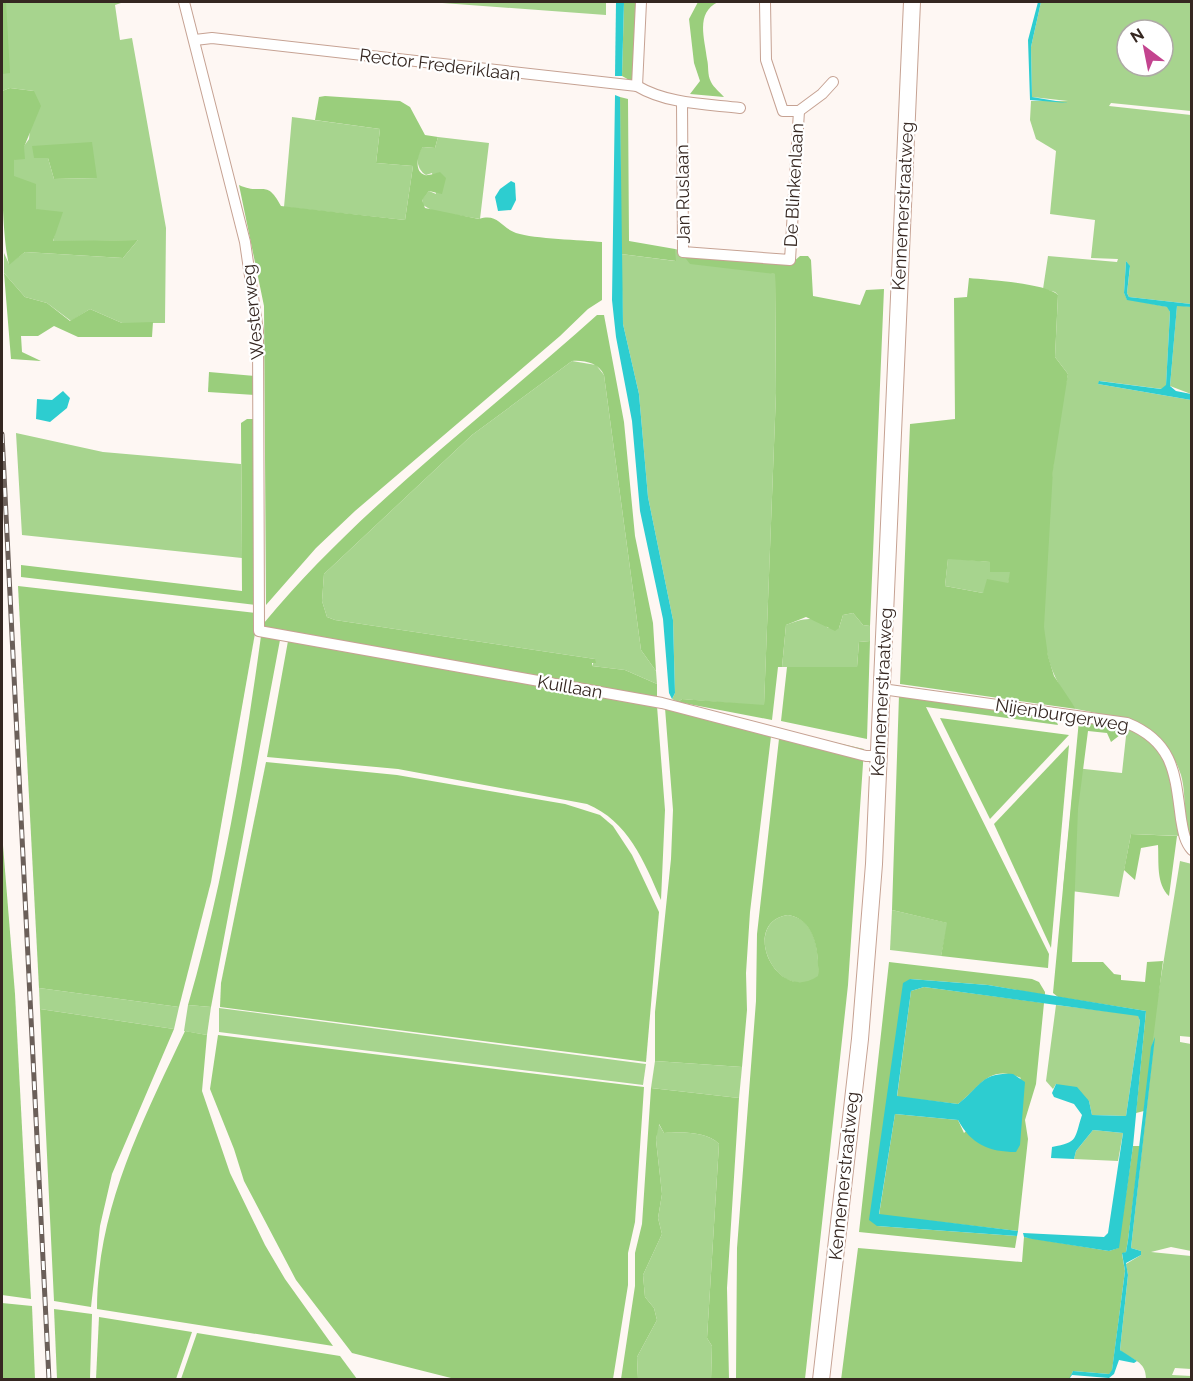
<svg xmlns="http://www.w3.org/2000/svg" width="1193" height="1381" viewBox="0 0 1193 1381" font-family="Raleway,sans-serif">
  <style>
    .green { fill: #a7d48e; fill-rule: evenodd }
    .forest { fill: #9ace7c; fill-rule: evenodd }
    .water { fill: #2dcdd0 }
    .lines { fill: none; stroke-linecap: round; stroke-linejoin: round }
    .minor-casing { stroke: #c6a293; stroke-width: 12 }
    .primary-casing { stroke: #c6a293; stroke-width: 18 }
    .minor { stroke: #fff; stroke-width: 10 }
    .primary { stroke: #fff; stroke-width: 16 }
    .rail-casing { stroke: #6b5f59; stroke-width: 5 }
    .rail { stroke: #fff; stroke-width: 3; stroke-dasharray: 9; stroke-linecap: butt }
    .labels { text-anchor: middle; stroke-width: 4.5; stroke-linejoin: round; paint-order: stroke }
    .street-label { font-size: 18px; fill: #352721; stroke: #fff }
  </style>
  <rect width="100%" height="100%" fill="#fef7f3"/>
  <g class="green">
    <path d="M2,2H124L115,5L120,40L132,38L166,228L165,323H122L90,309L71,321L47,303L25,297L4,273V253L9,264L25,252L123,258L138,240L53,242L56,228L36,209L14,177V160L29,139L34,91L10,88L2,91ZM48,158L97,178L54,179Z"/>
    <path d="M429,2H606V15Z"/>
    <path d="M1041,2H1191V111L1111,103L1109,106L1191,115V304L1129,297L1127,293L1130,267L1126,261L1124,293L1127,299L1168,307L1170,312L1166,386L1162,389L1100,381L1098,384L1191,400V840C1182,820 1187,796 1181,775C1165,725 1121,718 1076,709C1063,694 1053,676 1048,657C1039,622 1045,583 1047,547C1051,489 1054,430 1068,374L1055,357L1058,295L1055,292L1043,289L1048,256L1117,262L1118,259L1091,258L1095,220L1050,214L1056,151L1036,139L1030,120L1031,101H1068L1032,97L1031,47ZM1127,30H1163V66H1127Z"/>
    <path d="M292,117L380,129L376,163L413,166L405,220L284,207Z"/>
    <path d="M438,137L489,143L480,219L433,211L423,205L422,199L429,191L436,194L432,173L426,175C416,169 415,155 423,147L435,148Z"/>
    <path d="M675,249L775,274L776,393L764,706L682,699L678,702L672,699L675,693L673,620L648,497L639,394L623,324L621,254L675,261Z"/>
    <path d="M1177,305L1191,307V394L1170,386Z"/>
    <path d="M572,361L596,365L604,375L641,650L656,671L657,684L625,670L592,666L595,659L335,620L327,617L322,601L324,574L472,435Z"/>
    <path d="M16,433L103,452L241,464L242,558L22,535Z"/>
    <path d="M948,558L990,562L1011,572L1008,584L983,593L945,586Z"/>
    <path d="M853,613L863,625L870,626V641L859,642L857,667H782L786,625C802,619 815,614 828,628H839L843,615Z"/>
    <path d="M1127,727L1135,729L1164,755L1182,836L1131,834L1119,897L1063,890L1075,768L1122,773Z"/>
    <path d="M1180,861L1192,864L1191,1037L1180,1036V1042L1191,1044V1251L1171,1247L1151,1252L1191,1256V1369L1175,1368L1172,1375L1191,1376V1379H1146C1146,1360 1132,1361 1120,1350L1128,1275L1126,1264L1141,1255V1251L1131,1248L1154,1041L1151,1047L1152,1032Z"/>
    <path d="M892,910L948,923L941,956L890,950Z"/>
    <path d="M788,915C817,919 819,954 818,977C776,1005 739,922 788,915Z"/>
    <path d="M39,988L179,1007L174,1029L40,1009Z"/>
    <path d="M188,1005L211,1007L207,1035L184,1031Z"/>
    <path d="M1056,1005L1138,1015L1140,1021L1126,1116L1092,1115L1089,1101L1056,1084L1053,1089L1046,1081Z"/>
    <path d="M219,1008L646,1064L643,1085L219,1032Z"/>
    <path d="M655,1061L742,1067L739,1098L651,1088Z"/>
    <path d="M658,1123L664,1133C681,1132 707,1131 719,1144L707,1338L712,1346L711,1379H638L637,1357L657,1320L654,1308L645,1297L643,1275L662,1234L658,1218L662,1194L656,1140Z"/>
    <path d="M1093,1130L1123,1133L1118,1161L1074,1159L1076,1151Z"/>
  </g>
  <g class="forest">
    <path d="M2,2H6L10,73L2,74Z"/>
    <path d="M624,2H637L634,76L631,81L622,76Z"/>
    <path d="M698,2H718C695,13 705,39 707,59C709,67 707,74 711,82C714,88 720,92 724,97L690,94L700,81L694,63L689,19Z"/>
    <path d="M10,88L34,91L41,106L24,147L25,159L14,160V176L36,184V209L63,212L53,241L138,240L123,258L25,252L9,265C0,227 2,134 2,91Z"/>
    <path d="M325,96L400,101L410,107L425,135L438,137L435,148L423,147C418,153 413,172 425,175C428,176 436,173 440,172L446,178L442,194L429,191L422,200L425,208L479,219C498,213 500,227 516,233C535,239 581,240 602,242V300L588,309L560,336L355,511L316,548L266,605L264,306L239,185C263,196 266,178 281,206L405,220L413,166L376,163L380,129L315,120L319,97Z"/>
    <path d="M620,97L628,99L629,241L675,249L676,261L621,254Z"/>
    <path d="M92,142L97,178L54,179L48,158H34L32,146Z"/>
    <path d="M683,255L793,262L800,256H808L811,260L813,296L860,305L866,290L884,289L870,626L863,625L853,613L843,615L839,628L835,631L806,617L786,625L782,667H778L772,720L678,702L682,699L764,705L776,393L775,274L690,264Z"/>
    <path d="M4,273L25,297L47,303L70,321L90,309L122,323L153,322L152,337H78L54,326L38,336H21L22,352L41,361L11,359Z"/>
    <path d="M969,278C988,280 1046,283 1058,295L1055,357L1068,374L1053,470L1044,627L1048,656L1054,676L1076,709L900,684L910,424L955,419L954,298L967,297ZM948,559L990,562V572H1010L1008,583L987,579L983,593L945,586Z"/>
    <path d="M597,315H604L624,422L635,536L653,623L656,671L641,650L604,375C599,363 584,360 572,361L472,435L324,574L322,601L327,617L335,620L595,659L596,663H592V666L625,670L657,684V699L263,628L264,623C361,506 485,416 597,315Z"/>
    <path d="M209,372L255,376V395L208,392Z"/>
    <path d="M247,419H255L256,605L21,577V565L242,591L241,423Z"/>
    <path d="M18,586L256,613L257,622L211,882L179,1007L39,988Z"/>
    <path d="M261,636L280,640L211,1007L188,1005C223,885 244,760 261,636Z"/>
    <path d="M288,641L657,706L665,810L661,900C644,861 628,821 587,804L398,769L267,757Z"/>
    <path d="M870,641L867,739L781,721L787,667H857L859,642Z"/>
    <path d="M899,695L1054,715L1058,725L926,707L1049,954L1048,968L941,956L947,923L892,910Z"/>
    <path d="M665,708L772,728L750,912L746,973L747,1010L742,1067L655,1061V1012L671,859L673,810Z"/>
    <path d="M940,718L1069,735L990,819Z"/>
    <path d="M1079,720L1121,726L1120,735L1111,742L1107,733L1088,731L1078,809L1072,962H1103L1114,974L1121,975V980L1145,982L1147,962L1163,961L1144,1111L1136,1113L1146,1011L1058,997L1053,993Z"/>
    <path d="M780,730L864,749L848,985L805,1379L736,1380L737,1248L756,1001L757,934ZM788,915C816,919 819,954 818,976C776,1005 739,922 788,915Z"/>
    <path d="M1069,745L1051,948L994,824Z"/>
    <path d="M266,762L397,775L565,804L600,815L613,826L632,855L659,912L646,1062L220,1007L221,983Z"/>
    <path d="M2,833L15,994L31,1299L2,1295Z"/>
    <path d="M1131,834L1177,836L1169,896C1156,884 1159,862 1158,845L1141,848L1135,880L1124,870Z"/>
    <path d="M889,962L1032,979L1039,982L1045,992V995L988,985L910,979L877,1226L1017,1236L1015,1248L859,1232Z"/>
    <path d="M924,987L1044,1003L1036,1084L1025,1120L1028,1139L1018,1231L879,1215L895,1114L958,1120L964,1133L1021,1078C988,1063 979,1089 958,1104L897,1097L911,991Z"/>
    <path d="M40,1009L174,1029L112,1174L100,1226L91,1307L54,1301Z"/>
    <path d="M185,1031L207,1035L202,1091L230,1173L265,1245L285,1279L333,1346L97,1309C97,1208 143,1120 185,1031Z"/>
    <path d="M218,1035L644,1087L635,1222L628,1253V1285L613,1379H455L352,1353L296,1280L244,1181L234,1149L210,1089Z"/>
    <path d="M651,1088L739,1098L727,1288L729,1379H711L712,1346L707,1338L719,1144C707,1131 681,1132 664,1133L659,1124L656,1140L662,1194L658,1218L662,1234L643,1275L645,1297L654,1308L657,1320L637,1357L638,1379H621L635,1286V1253L642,1224Z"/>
    <path d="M1133,1146H1140L1128,1240L1126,1252L1122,1254L1125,1271L1112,1371L1109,1374L1073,1371L1069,1380H841L858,1248L1022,1262L1024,1237L1109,1251L1118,1248Z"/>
    <path d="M2,1303L32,1306L35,1379H2Z"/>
    <path d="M54,1309L92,1314L90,1379H57Z"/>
    <path d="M99,1317L192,1332L176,1379H96Z"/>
    <path d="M197,1333L340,1356L357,1379H181Z"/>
  </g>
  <g class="water">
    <path d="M616,2H624L622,76H615Z"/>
    <path d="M1038,2H1041L1031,47L1032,97L1068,103L1030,100L1028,40Z"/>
    <path d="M615,95L620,97L623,324L639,394L648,497L673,620L675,693L672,699L669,693L663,619L640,511L632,421L616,337L612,300Z"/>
    <path d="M511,181L515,183L516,200L511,210L498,211L495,197L500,189Z"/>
    <path d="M1126,261L1130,266L1127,293L1129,297L1191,304V307L1177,306L1170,386L1176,391L1191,394V400L1098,384L1099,381L1161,389L1166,385L1170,312L1167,307L1127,300L1124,293Z"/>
    <path d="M63,391L70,398L67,408L50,422L36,419L37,399L52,400Z"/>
    <path d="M910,979L988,985L1146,1011L1133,1146L1119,1248L1109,1251L1032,1239L1024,1237L1023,1233L1104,1237L1108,1233L1123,1133L1093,1130L1076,1151L1074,1159L1051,1158L1052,1147C1079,1142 1074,1139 1082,1115L1074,1104L1054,1097L1052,1093L1056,1084L1077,1087L1089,1101L1092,1115L1126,1116L1140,1021L1138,1016L924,987L911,991L897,1096L958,1104C980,1088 980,1072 1013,1074L1025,1082L1020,1145L1016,1152C989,1152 971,1144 958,1120L895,1114L879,1214L1018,1231L1017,1236L877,1226L869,1220L903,983Z"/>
    <path d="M1155,1037L1131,1248L1141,1251V1255L1126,1263L1128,1275L1120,1350L1137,1361L1134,1363L1119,1360L1114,1374L1109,1378L1072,1375L1069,1379L1073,1371L1109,1374L1112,1370L1125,1271L1122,1253L1126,1252L1128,1240L1151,1047Z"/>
  </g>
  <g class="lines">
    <defs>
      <g id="minor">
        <path d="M184,2L245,242L258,331L259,631L662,703L866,756H878"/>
        <path d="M765,2L766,60L783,111H799L822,94L833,82"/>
        <path d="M195,40L212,38L637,86C667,104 706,104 740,108"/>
        <path d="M637,86L641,2"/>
        <path d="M682,102L683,252L790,260L799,111"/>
        <path d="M882,689L1127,723C1174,742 1175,774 1181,819C1183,830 1184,841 1192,850"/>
      </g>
      <path id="primary" d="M821,1380L860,1039L874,864L912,2"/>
    </defs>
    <use href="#minor" class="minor-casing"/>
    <use href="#primary" class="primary-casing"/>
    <use href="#minor" class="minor"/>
    <use href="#primary" class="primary"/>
    <defs>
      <path id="rail" d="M2,434L49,1380"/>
    </defs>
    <use href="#rail" class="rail-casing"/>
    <use href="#rail" class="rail"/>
  </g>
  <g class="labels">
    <g class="street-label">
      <text transform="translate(440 65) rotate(7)" y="6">Rector Frederiklaan</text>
      <text transform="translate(794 185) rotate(-87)" y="6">De Blinkenlaan</text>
      <text transform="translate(683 194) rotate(-91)" y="6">Jan Ruslaan</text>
      <text transform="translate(903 206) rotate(-87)" y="6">Kennemerstraatweg</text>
      <text transform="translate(253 312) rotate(-96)" y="6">Westerweg</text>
      <text transform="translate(570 687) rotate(10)" y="6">Kuillaan</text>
      <text transform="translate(882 692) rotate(-87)" y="6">Kennemerstraatweg</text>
      <text transform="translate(1062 715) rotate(9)" y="6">Nijenburgerweg</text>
      <text transform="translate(844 1176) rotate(-84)" y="6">Kennemerstraatweg</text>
    </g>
  </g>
  <rect width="1193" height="1381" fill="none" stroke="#352721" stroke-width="6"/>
  <g transform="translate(1145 48) rotate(328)"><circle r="28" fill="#ffffff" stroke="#aea9a6" stroke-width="1.5"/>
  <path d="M0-4.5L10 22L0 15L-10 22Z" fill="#c3448f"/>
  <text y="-9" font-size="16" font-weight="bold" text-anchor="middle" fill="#352721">N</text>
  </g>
</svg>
